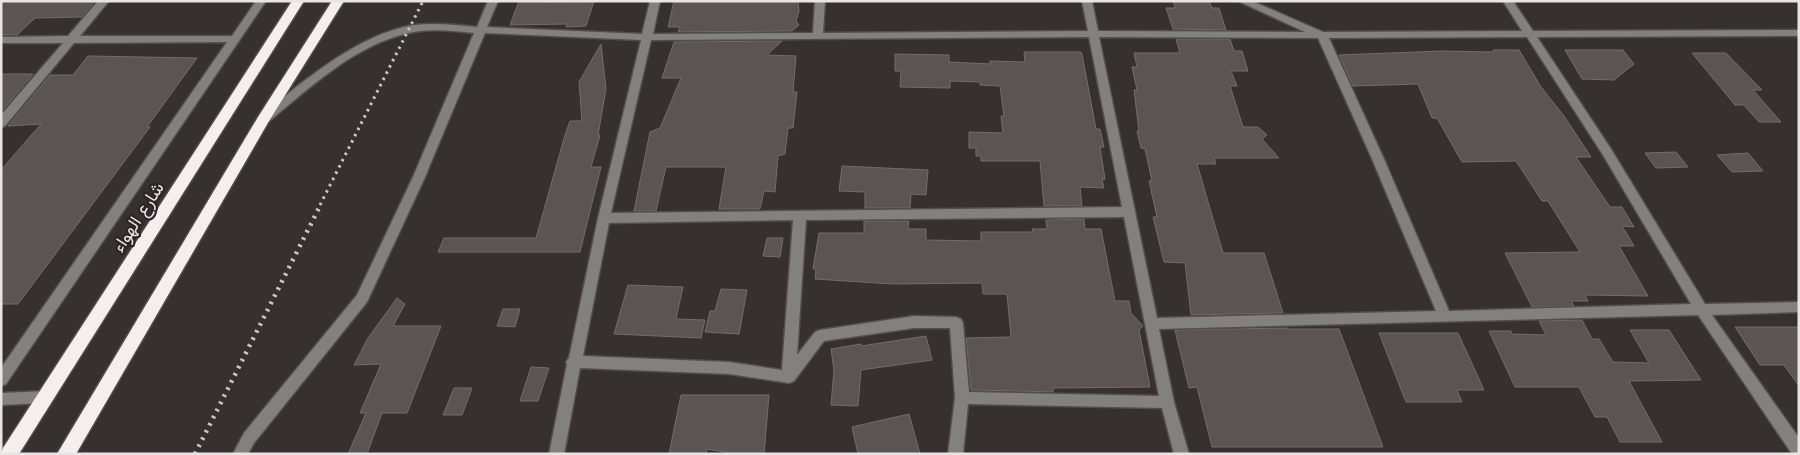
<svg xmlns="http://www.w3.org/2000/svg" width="1800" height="455" viewBox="0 0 1800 455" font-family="'Libre Baskerville',Vazirmatn,serif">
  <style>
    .building { fill: #5b5453; stroke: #736c6b }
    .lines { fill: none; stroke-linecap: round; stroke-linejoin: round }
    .minor-casing { stroke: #534d4c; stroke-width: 3 }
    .highway-casing { stroke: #534d4c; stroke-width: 3 }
    .minor { fill: #838080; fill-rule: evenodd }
    .highway { fill: #f6eeed; fill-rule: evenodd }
    .rail-far1 { stroke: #cac6c6; stroke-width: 3; stroke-dasharray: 2.5 4.5; stroke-linecap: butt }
    .rail { stroke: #cac6c6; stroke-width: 4.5; stroke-dasharray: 2.5 5.5; stroke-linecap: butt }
    .labels { text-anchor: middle; stroke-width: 4.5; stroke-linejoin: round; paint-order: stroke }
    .street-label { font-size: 18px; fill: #e9e5e5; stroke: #2c2625 }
  </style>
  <rect width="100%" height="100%" fill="#36302f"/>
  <g class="building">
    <path d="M1,1H95L82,17L35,18L17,35H1Z"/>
    <path d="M519,1L558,2L594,1L586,26L566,27L567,24L510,25Z"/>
    <path d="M674,1H798L799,11L796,21L799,25L792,31L678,32L680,27H668Z"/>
    <path d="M1173,1H1209L1212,8H1219L1226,30L1173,29L1166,8H1175Z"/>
    <path d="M1176,39H1230L1234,51H1242L1248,71H1231L1237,86H1230L1243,127H1258L1267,135L1262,139L1279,158H1214L1216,164H1197L1223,253H1264L1283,313L1191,315L1185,263L1164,262L1153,217H1157L1149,181H1152L1145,149L1141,148L1137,131H1139L1134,90H1137L1132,67H1137L1134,53H1180Z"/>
    <path d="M782,41L767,55L796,56L793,92H797L793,128H788L785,154L778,156L775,192L764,191L760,209H719L726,167H666L656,211H634L650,132L660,128L681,78H662L674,42Z"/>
    <path d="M601,44L606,89L598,135H600L591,167H601L580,252H438L444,238H536L565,135L570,121H582L579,82Z"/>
    <path d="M1493,50H1519L1541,87L1564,116L1591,157H1576L1610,207H1622L1634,227L1622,226L1634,246H1619L1648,296L1585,295L1588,301H1571L1574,306L1532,307L1505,253L1580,252L1548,201H1542L1516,161L1462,162L1437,118H1432L1418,84L1353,86L1339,55L1441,51L1494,52Z"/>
    <path d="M1565,50H1623L1634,64L1614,80L1582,79Z"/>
    <path d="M1024,52H1081L1082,54L1096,129H1100L1104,147H1100L1105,179H1102L1104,188L1080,187L1082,206H1044L1040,161H981V156H976V148H969V132L1003,133L1001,116H1004L1000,86L980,85V82L950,81V88L900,87L901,71H895V54L949,55V62L990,64V61L1025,62Z"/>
    <path d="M1692,53H1726L1762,90H1753L1781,122H1759L1744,105H1735Z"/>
    <path d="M88,56L197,58L147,127H150L18,304H1V170L41,124L8,126L50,75H73Z"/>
    <path d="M1,74H33L1,112Z"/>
    <path d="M1676,152L1688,167L1656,168L1645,153Z"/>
    <path d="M1748,153L1763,171L1732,172L1717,155Z"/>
    <path d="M842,166L928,170L926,195L911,194L910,208H865V192L839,191Z"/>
    <path d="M1084,219L1085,229H1101L1115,301H1129L1131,313L1143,326L1139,330L1150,387L1053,388V392L971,390L966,338L1011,337L1007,294H983L982,283L893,284L815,279L816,269H813L819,233H864V221H909L908,229H926V240L981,241V232H1033L1032,229H1047L1046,220Z"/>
    <path d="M767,238H783L780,257L763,256Z"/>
    <path d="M628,285L683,287L676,319L705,320L701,338L614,334Z"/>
    <path d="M721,289L747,290L739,334L705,332L710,311H715Z"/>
    <path d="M397,298L405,304L393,326H441L407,413H382L367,454H348L366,413H360L381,364L354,365L368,338Z"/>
    <path d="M503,309H520L515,327L497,326Z"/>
    <path d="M1582,320L1592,339H1599L1613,362L1649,363L1630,330H1669L1701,380L1629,381L1662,442H1620L1607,417H1595L1579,387H1515L1489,331H1511L1512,334L1546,335L1539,321Z"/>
    <path d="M1735,327H1799V386L1784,365H1760Z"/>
    <path d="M1287,328L1288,329H1339L1383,447H1212L1197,387L1189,388L1175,330Z"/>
    <path d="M1379,333H1458L1484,390H1457L1462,402H1406Z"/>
    <path d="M926,336L932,360L861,370L858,406L831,405L834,370L831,349L861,344V346Z"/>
    <path d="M531,367L549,368L538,401H520Z"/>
    <path d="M454,388H472L462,415H443Z"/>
    <path d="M681,395H769L764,454H737L707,449L706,454H669Z"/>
    <path d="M909,414L920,454H858L852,427Z"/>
  </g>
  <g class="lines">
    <defs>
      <g id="minor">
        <path d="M98,1H109L80,36H232L256,1H266L6,384L1,386V368L227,42L74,43L5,126L1,127V115L63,43H1V37L68,36Z"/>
        <path d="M488,1H498L487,27L642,34L650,1H660L653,34L813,33L815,1H825L823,33L1088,31L1082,1H1092L1098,31L1305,32L1238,1H1252L1323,32L1522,31L1503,1H1513L1533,31L1799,30V36L1537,37L1611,149L1705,304L1799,302V312L1712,315L1799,438V454H1792L1698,315L1159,329L1174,402L1189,454H1174L1162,408L968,404L963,454H948L955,398L950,328H914L824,341L794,381L789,383L729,374L580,368L564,454H549L567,364L566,362L569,358L598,218L641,40L485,33L425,177L367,302L254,443L248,454H233L244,433L357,295L413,177L474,33C453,31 430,28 409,33C354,45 310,88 267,123L263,124L257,120C266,108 284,98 295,88C329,62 366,35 408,26C431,22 455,25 477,27ZM1089,37L1122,207L611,213L651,40ZM1099,37L1318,38L1372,159L1436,311L1157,318ZM1527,37L1603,155L1691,304L1449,311L1384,159L1329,38ZM1124,217L1159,396L969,392L963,323L961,319L956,317L914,316L820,330L815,332L797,355L806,220ZM793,220L782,370L729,362L583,356L609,223Z"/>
        <path d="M46,391L51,393L53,397L51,401L46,403L1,405V393Z"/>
      </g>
      <g id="highway">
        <path d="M292,1H304L19,454H1L3,448Z"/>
        <path d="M332,1H344L269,121L76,454H57L258,117Z"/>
      </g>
    </defs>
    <use href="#minor" class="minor-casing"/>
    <use href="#highway" class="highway-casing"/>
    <use href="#minor" class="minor"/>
    <use href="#highway" class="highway"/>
    <path class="rail-far1" d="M320,205L423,1"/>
    <path class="rail" d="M195,454L321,204"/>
  </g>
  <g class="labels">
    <g class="street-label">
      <text transform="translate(138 217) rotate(-57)" y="6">شارع الهواء</text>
    </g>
  </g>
  <rect width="1800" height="455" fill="none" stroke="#e9e5e5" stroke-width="5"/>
</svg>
